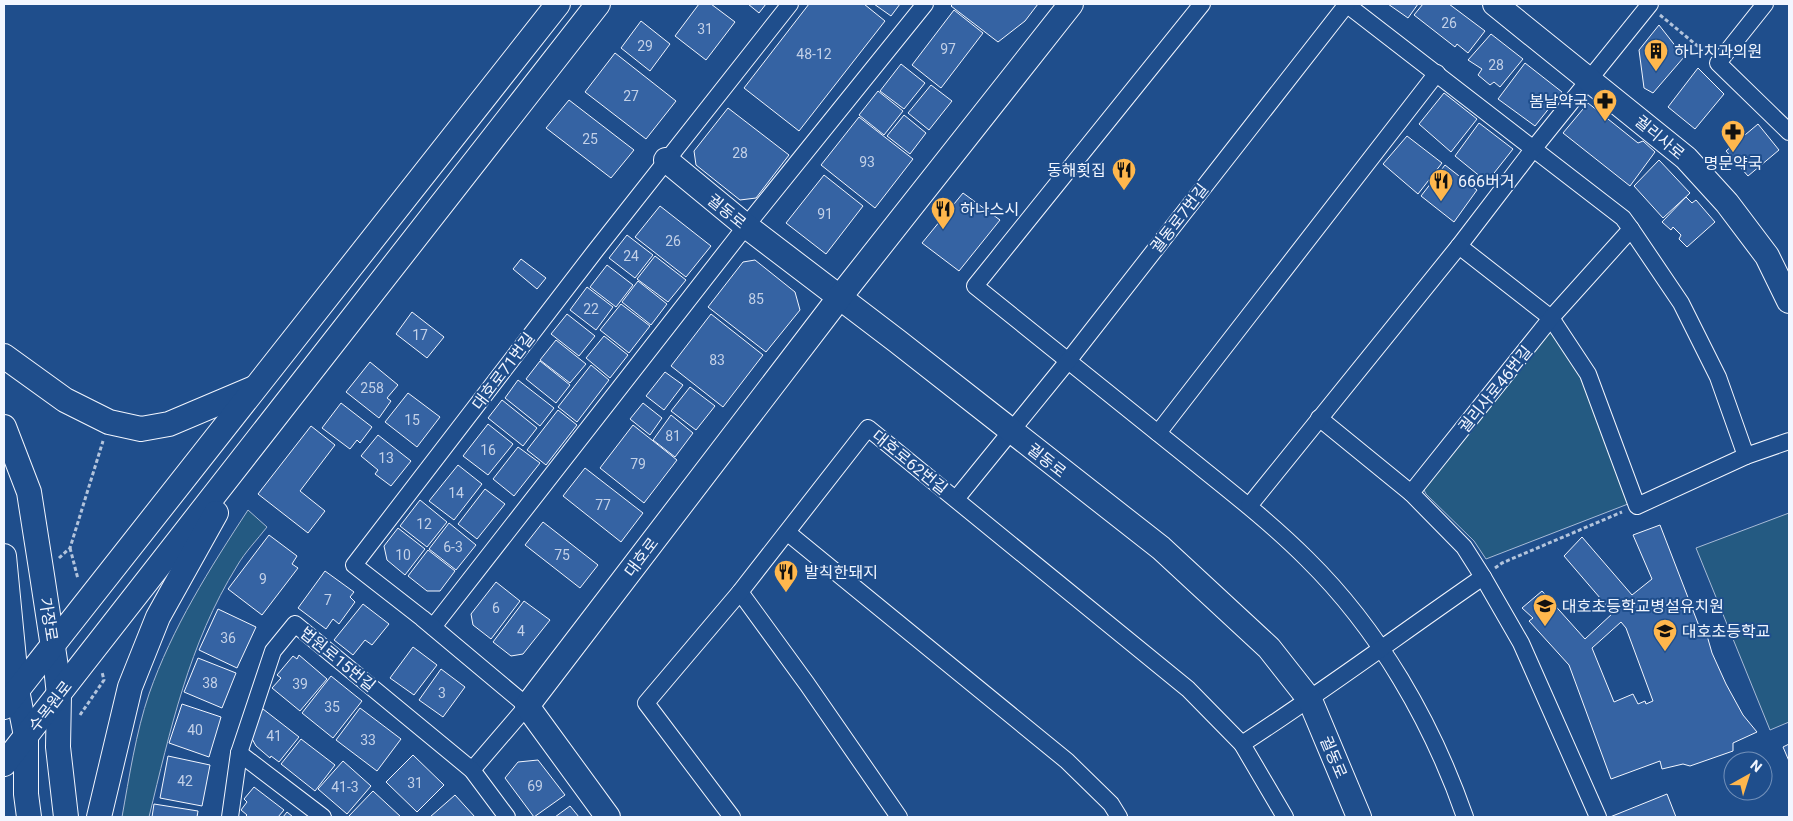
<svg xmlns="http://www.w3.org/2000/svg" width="1793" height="821" viewBox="0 0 1793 821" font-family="Roboto,'Noto Sans KR',sans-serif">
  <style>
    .green { fill: #245a82; stroke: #a8bbd7 }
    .building { fill: #3563a3; stroke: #f2f6ff; fill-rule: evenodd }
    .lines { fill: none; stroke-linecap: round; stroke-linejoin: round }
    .street-casing { stroke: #f2f6ff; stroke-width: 18 }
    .secondary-casing { stroke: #f2f6ff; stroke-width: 26 }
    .path { stroke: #b3c4dc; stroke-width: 3; stroke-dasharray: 4 2.5; stroke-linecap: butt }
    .street { stroke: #1f4e8c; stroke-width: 16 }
    .secondary { stroke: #1f4e8c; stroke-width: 24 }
    .labels { text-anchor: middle; stroke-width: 4; stroke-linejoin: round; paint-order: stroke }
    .number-label { font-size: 14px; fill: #c3d1e8 }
    .poi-label { font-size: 16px; fill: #f2f6ff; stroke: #1f4e8c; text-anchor: start }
    .street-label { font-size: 16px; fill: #f2f6ff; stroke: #1f4e8c }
  </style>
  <rect width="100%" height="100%" fill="#1f4e8c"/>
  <g class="green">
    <path d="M1547,332L1554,333L1585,379L1628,504L1486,559L1474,541L1426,494L1423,488Z"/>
    <path d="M248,510L267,527C257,540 245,552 237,566C189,643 170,731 149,817H122C129,778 136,732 149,694C172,628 210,568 248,510Z"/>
    <path d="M1789,513V722L1770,730L1696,548Z"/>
  </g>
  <g class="building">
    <path d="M699,4H711L735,22L706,60L675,36Z"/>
    <path d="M748,4H766L759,13Z"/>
    <path d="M809,4H864L885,21L799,131L744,88Z"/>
    <path d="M874,4H900L891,16Z"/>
    <path d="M953,4H1038L1025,21L998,42L951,6Z"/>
    <path d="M1388,4H1418L1408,18Z"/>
    <path d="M1423,4H1449L1485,31L1468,53L1457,44L1455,47L1414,15Z"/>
    <path d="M954,10L983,33L941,88L912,65Z"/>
    <path d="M641,21L670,44L650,71L621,48Z"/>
    <path d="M1659,25L1684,57L1653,93L1644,88L1639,50Z"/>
    <path d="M1491,34L1523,59L1500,87L1494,82L1490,85L1478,75L1482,69L1468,60Z"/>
    <path d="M615,53L676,101L646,139L585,92Z"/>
    <path d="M1525,63L1562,92L1535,126L1498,99Z"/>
    <path d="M901,64L925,83L904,109L880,91Z"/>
    <path d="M1698,68L1724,94L1695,129L1668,107Z"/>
    <path d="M931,85L952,101L929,130L908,113Z"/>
    <path d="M878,91L903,111L884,135L859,115Z"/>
    <path d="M1444,93L1477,119L1451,152L1419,124Z"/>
    <path d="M569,100L634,150L611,178L546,128Z"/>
    <path d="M1588,103L1638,143L1643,141L1655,152L1630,186L1563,133Z"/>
    <path d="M728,108L789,155L756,198L740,200L696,165L694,151Z"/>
    <path d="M904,115L926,133L910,154L887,136Z"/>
    <path d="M859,117L913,159L875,208L821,165Z"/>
    <path d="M1479,123L1513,149L1487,182L1455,156Z"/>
    <path d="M1758,124L1779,150L1748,176L1726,151Z"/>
    <path d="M1407,136L1442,163L1418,194L1383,164Z"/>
    <path d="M1659,160L1690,193L1663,218L1634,186Z"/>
    <path d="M1445,165L1477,190L1454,222L1421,196Z"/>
    <path d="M824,175L863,206L826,254L786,223Z"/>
    <path d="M963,193L1000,220L959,271L922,243Z"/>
    <path d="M1686,197L1692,203L1696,200L1715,222L1687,247L1679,239L1681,235L1673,227L1671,230L1662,222Z"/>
    <path d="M660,206L711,246L686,277L635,237Z"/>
    <path d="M627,235L653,255L635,278L609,258Z"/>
    <path d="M655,256L686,280L668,302L637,279Z"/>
    <path d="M521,259L546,278L537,289L513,269Z"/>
    <path d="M755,260L795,292L800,310L766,352L708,307L743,262Z"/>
    <path d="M607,265L633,285L616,307L590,287Z"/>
    <path d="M638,281L667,304L651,325L622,302Z"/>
    <path d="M587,287L613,307L596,330L570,310Z"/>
    <path d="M621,304L650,326L629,353L600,330Z"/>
    <path d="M412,312L444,337L427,358L396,334Z"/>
    <path d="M567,314L595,336L579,356L551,334Z"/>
    <path d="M711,314L763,355L723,407L671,366Z"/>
    <path d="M604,336L628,355L610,378L586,358Z"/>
    <path d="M556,340L586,364L570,383L540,360Z"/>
    <path d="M540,361L570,385L556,403L526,379Z"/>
    <path d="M370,362L398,385L387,398L391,401L379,418L346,392Z"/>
    <path d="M591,365L609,380L577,422L558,407Z"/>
    <path d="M665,372L683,385L664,410L646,396Z"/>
    <path d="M518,380L554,408L540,426L505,398Z"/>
    <path d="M690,387L715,406L696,430L671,411Z"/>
    <path d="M408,393L440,417L417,447L385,422Z"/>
    <path d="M502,400L537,428L523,446L488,418Z"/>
    <path d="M341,403L372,427L360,443L357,440L350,449L322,428Z"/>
    <path d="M643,403L662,418L650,435L630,419Z"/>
    <path d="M558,410L577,425L546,465L527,450Z"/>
    <path d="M671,415L693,433L675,457L653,440Z"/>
    <path d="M488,424L513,444L488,475L463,456Z"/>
    <path d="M633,425L677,460L644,503L600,468Z"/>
    <path d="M311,426L335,445L300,491L325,511L308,533L258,494Z"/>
    <path d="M378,435L411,461L391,486L375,474L378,470L361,456Z"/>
    <path d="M518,447L540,463L514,496L493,479Z"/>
    <path d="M458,465L482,484L454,520L429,501Z"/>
    <path d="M585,468L643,513L621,542L563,496Z"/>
    <path d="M485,489L505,504L477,539L458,524Z"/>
    <path d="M420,500L447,522L427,547L400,526Z"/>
    <path d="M543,522L598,565L580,588L525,545Z"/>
    <path d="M449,523L476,545L456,570L429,549Z"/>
    <path d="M1660,525L1699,626L1704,625L1712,653L1726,684L1743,715L1757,732L1733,743V751L1690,766L1683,764L1662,769L1660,761L1611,779L1569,665L1529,621L1533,618L1522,608L1542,591L1585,639L1613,613L1564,556L1582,537L1632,595L1652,579L1633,535ZM1621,622L1626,628L1653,701L1646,704L1645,701L1638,704L1633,694L1614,702L1592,648Z"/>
    <path d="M398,528L425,549L405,575L387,560L384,546Z"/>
    <path d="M269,535L297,556L292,564L298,568L262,615L228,589Z"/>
    <path d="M428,550L455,571L440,591H427L408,576Z"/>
    <path d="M325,571L354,592L350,597L355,602L339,624L333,619L326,629L298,608Z"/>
    <path d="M496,582L520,601L491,639L473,625L471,614Z"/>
    <path d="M524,601L550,620L523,654L511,656L493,642Z"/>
    <path d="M363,604L389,624L372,645L365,640L353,655L334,640Z"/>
    <path d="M218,609L256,627L237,668L199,650Z"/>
    <path d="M413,647L437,665L414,695L390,678Z"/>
    <path d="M299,655L327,679L300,711L272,688L281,678L277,675L293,656L297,659Z"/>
    <path d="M198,658L236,673L222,708L184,692Z"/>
    <path d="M441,669L465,687L443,717L419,700Z"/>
    <path d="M331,676L362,701L333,738L302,713Z"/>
    <path d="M182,704L221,717L209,757L169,743Z"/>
    <path d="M360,708L401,739L377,771L336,740Z"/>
    <path d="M263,709L299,737L279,762L271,756L270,758L256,746L250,735L254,721Z"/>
    <path d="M301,739L335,765L315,791L281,764Z"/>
    <path d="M1789,744V761L1783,747Z"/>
    <path d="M413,755L444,785L417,812L386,782Z"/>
    <path d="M168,756L210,765L202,806L160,798Z"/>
    <path d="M538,760L565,795L534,817L505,778L518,762Z"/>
    <path d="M343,761L371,786L347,814L318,789Z"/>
    <path d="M254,787L284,810L278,817H245L247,815L241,810L247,802L244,799Z"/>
    <path d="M373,791L401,817H348Z"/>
    <path d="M1667,794L1676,817H1610Z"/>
    <path d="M455,795L475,817H430Z"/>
    <path d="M154,804L198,811L197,817H152Z"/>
    <path d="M570,806L579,817H555Z"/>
    <path d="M287,812L293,817H283Z"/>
  </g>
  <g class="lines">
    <defs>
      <g id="street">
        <path d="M1202,4L975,286C1044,342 1114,398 1184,454C1226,488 1269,521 1307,559C1379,630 1432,722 1465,817"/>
        <path d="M1346,4L1623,218L1631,229"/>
        <path d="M1765,4L1718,63L1789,132"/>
        <path d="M1459,246L1551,318L1588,374L1637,506L1746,456"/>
        <path d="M1319,418L1411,493"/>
        <path d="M1158,433L1437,73"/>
        <path d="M956,499L1068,361L1347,4"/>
        <path d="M1249,506L1459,246L1534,148L1650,4"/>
        <path d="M788,533L1067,761L1111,804L1119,817"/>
        <path d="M740,592L807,684L899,817"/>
        <path d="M433,627L746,226L925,4"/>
        <path d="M1242,744C1324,691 1403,632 1483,577"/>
        <path d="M239,753L323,817"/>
        <path d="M472,770L527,706L422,618L354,565L596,250L790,4"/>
        <path d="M230,817L239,753L273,651L295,624L472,770L507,817"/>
        <path d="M732,817L646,703L740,592L868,428L1188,689L1242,744L1285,817"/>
        <path d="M1598,817L1521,643L1483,577L1464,547L1411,493L1551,318L1631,229L1681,303L1718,377L1746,456L1789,441"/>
      </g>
      <g id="secondary">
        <path d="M1495,4L1686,158L1727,203L1767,256L1789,301"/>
        <path d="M666,160L746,226L897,341L1161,548L1269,648L1310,700L1359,817"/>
        <path d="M4,356L65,400L109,422L141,429L169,424L254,388"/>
        <path d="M4,427L29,492L42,575L56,667L59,695L58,747L66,817"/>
        <path d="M4,556L17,690L26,736V794L29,817"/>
        <path d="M4,707L558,4"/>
        <path d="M4,764L598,4"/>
        <path d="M99,817L130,687L158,617L216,513"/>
        <path d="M608,817L527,706L839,298L1071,4"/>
      </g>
    </defs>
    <use href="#street" class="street-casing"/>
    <use href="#secondary" class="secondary-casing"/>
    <g class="path">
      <path d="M1660,15L1706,53"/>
      <path d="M70,548L78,579"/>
      <path d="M59,558L70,548L103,441"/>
      <path d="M1495,568L1502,563L1622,512"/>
      <path d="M80,715L104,680L102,672"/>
    </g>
    <use href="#street" class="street"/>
    <use href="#secondary" class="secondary"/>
  </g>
  <defs>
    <symbol id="building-pin" viewBox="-11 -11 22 30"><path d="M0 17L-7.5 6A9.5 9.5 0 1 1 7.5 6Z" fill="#ffb74d" stroke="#1f4e8c"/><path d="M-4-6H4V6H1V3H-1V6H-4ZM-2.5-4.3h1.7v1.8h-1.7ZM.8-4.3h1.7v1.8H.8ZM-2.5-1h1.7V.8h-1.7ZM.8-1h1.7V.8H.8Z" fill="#111"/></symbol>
    <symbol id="pharmacy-pin" viewBox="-11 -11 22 30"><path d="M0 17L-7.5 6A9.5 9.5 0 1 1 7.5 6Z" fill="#ffb74d" stroke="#1f4e8c"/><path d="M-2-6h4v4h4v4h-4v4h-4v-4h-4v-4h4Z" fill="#111"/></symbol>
    <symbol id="restaurant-pin" viewBox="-11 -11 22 30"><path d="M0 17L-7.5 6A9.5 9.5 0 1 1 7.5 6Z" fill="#ffb74d" stroke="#1f4e8c"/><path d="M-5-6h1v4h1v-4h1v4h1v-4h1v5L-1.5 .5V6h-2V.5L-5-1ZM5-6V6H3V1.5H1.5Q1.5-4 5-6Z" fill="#111"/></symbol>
    <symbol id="school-pin" viewBox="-11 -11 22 30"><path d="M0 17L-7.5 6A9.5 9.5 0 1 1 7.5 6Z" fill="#ffb74d" stroke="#1f4e8c"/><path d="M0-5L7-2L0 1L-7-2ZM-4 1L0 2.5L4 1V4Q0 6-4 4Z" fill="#111"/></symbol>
  </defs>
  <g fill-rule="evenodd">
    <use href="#building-pin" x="1642" y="37" width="28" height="38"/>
    <use href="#pharmacy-pin" x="1591" y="87" width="28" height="38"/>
    <use href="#pharmacy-pin" x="1719" y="118" width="28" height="38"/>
    <use href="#restaurant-pin" x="1110" y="156" width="28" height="38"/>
    <use href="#restaurant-pin" x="1427" y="167" width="28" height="38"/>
    <use href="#restaurant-pin" x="929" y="195" width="28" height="38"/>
    <use href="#restaurant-pin" x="772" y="558" width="28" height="38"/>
    <use href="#school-pin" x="1531" y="592" width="28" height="38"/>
    <use href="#school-pin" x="1651" y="617" width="28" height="38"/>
  </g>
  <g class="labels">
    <g class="number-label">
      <text x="1449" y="28">26</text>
      <text x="705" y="34">31</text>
      <text x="645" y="51">29</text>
      <text x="948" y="54">97</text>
      <text x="814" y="59">48-12</text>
      <text x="1496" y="70">28</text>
      <text x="631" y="101">27</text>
      <text x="590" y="144">25</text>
      <text x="740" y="158">28</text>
      <text x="867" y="167">93</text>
      <text x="825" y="219">91</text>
      <text x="673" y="246">26</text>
      <text x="631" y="261">24</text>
      <text x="756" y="304">85</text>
      <text x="591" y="314">22</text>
      <text x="420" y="340">17</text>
      <text x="717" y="365">83</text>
      <text x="372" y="393">258</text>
      <text x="412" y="425">15</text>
      <text x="673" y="441">81</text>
      <text x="488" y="455">16</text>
      <text x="386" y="463">13</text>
      <text x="638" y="469">79</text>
      <text x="456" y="498">14</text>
      <text x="603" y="510">77</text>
      <text x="424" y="529">12</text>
      <text x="453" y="552">6-3</text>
      <text x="403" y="560">10</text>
      <text x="562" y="560">75</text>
      <text x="263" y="584">9</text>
      <text x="328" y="605">7</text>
      <text x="496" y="613">6</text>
      <text x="521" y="636">4</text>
      <text x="228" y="643">36</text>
      <text x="210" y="688">38</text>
      <text x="300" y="689">39</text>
      <text x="442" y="698">3</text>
      <text x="332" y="712">35</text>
      <text x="195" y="735">40</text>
      <text x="274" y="741">41</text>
      <text x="368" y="745">33</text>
      <text x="185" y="786">42</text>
      <text x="415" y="788">31</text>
      <text x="535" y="791">69</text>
      <text x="345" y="792">41-3</text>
    </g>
    <g class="poi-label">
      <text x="1674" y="57">하나치과의원</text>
      <text x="1588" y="107" text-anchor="end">봄날약국</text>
      <text x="1733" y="169" text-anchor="middle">명문약국</text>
      <text x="1106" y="176" text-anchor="end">동해횟집</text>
      <text x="1458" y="187">666버거</text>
      <text x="960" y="215">하나스시</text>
      <text x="804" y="578">발칙한돼지</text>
      <text x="1562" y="612">대호초등학교병설유치원</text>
      <text x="1682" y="637">대호초등학교</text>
    </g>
    <g class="street-label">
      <text transform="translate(1660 137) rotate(40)" y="6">궐리사로</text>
      <text transform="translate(727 211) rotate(39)" y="6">궐동로</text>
      <text transform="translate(1179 218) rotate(-52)" y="6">궐동로7번길</text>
      <text transform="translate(503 371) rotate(-53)" y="6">대호로71번길</text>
      <text transform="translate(1495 389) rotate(-51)" y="6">궐리사로46번길</text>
      <text transform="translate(1047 460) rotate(38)" y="6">궐동로</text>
      <text transform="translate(910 462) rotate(39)" y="6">대호로62번길</text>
      <text transform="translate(641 557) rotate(-53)" y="6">대호로</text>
      <text transform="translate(49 619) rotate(81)" y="6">가장로</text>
      <text transform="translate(338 659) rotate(39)" y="6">법원로15번길</text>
      <text transform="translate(50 706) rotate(-52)" y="6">수목원로</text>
      <text transform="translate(1334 757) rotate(67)" y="6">궐동로</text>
    </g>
  </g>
  <rect width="1793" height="821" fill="none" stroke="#f2f6ff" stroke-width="10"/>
  <g transform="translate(1748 776) rotate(39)"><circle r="24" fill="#1f4e8c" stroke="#7391ba"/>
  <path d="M0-4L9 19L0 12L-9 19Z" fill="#ffb74d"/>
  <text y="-8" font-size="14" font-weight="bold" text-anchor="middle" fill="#f2f6ff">N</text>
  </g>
</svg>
